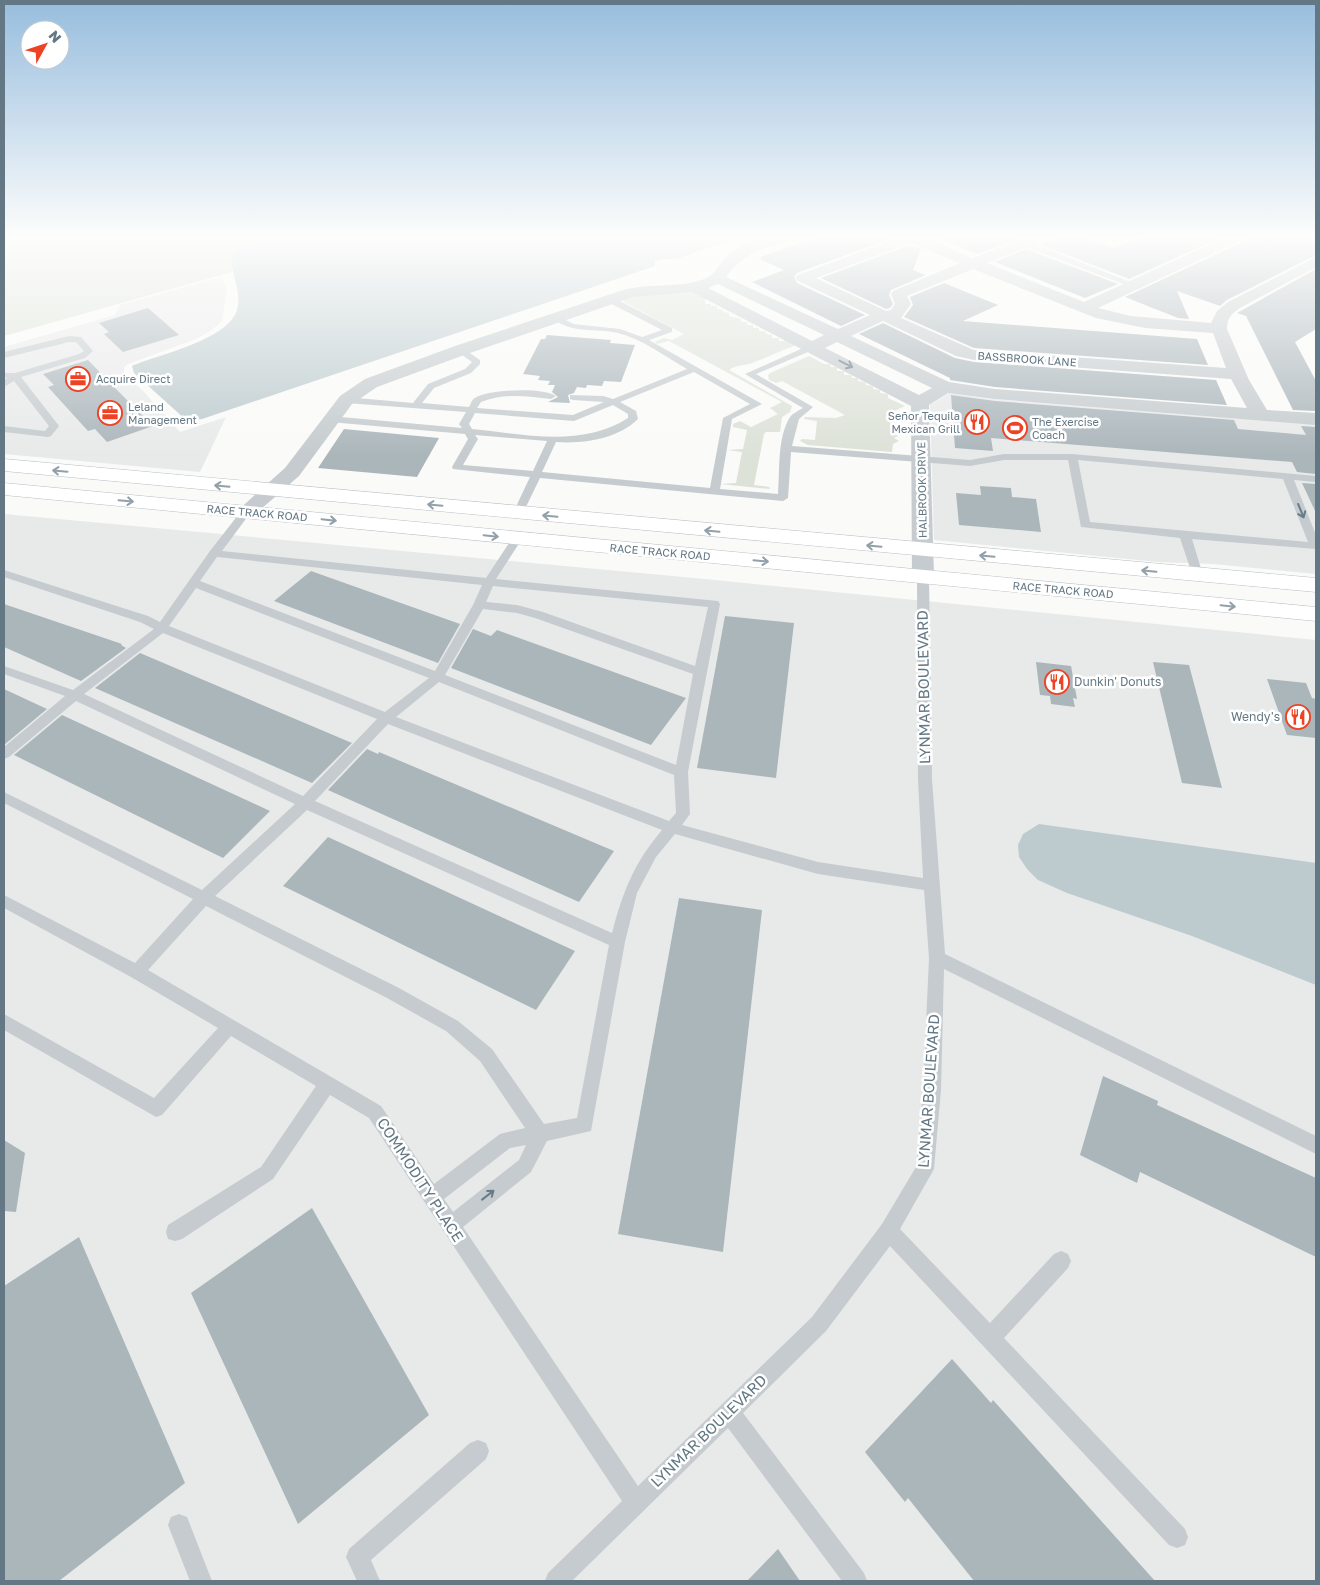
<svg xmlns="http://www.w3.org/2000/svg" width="1320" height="1585" viewBox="0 0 1320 1585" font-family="'Golos Text',sans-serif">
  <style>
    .built { fill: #e8eae9 }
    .green { fill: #dce2d8 }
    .water { fill: #bdcbce }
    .building { fill: #abb6bb }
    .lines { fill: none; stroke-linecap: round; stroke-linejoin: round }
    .secondary-casing { stroke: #b7bec2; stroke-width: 1 }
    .service { fill: #c5cbce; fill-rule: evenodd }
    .minor { fill: #c5cbce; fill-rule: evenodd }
    .secondary { fill: #fff; fill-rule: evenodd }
    .oneway { stroke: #687c88 }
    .oneway2 { stroke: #92a0a9 }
    .labels { text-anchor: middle; stroke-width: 5; stroke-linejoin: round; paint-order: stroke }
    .far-street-label { font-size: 11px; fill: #637884; stroke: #fff }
    .far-poi-label { font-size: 11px; fill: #637884; stroke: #fff; text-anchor: start }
    .poi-label { font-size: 12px; fill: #637884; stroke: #fff; text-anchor: start }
    .near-street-label { font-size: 15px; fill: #637884; stroke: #fff }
  </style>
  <rect width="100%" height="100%" fill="#fafaf8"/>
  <g class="built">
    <path d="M221,277L227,289L222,321L212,330L196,339L128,364L124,367V371L125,375L143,391L180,432L226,417L200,472L4,454V347L115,315L120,305Z"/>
    <path d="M949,393L994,399L1316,423V574L1213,564L1158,562L934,540L930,405Z"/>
    <path d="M4,514L705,579L1316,640V1581H4Z"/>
  </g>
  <g class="green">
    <path d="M4,235H334L305,236L231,259L232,272L4,336Z"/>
    <path d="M694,291L706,296L705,304H711V306H717V309L723,310V312L729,313V316L741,319V322H747V325H753V328H759V331H765L766,334L772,335V338H779V341H784L785,338L795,343L794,346C780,351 766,358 752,363C744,366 738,364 729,370L792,406L790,412L782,417L780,432H766L764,434L754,485L769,487L770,489L720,484L736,483L742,452L728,450L743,449L747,430L733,427V424L740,421L751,427L778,414L770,408L782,402L669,341L657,344L655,342L664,338L672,340L684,334L624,302V300L639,295Z"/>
    <path d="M809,356L824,364H830L831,367H837V371H844V375H851L852,378H858V381L865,382L866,385L873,386V389L880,390V393L888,394V398L905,406L894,411L898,415L894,417L899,420L894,422L898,425L894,427L899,430L894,433L898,436L894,438L899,441L893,444L892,452L808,445L800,441L802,439L815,440L817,421L804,419L805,417L836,418L845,415L782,381L776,383L769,380L768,375L770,373Z"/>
  </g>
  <g class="water">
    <path d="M334,235H746L679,258L657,260L655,262V266L202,419L186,420L134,373L132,366C159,354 235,339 238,305C240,290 232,274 231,259C237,246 251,242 265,239Z"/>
    <path d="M1039,824L1316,863V985L1192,936L1067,893L1038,880L1027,869L1019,857L1018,845L1023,834Z"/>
  </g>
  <g class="building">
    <path d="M824,235H894L895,237L797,273L794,277L797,283L865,315L841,326L752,282L784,270L759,259L762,258L760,257Z"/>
    <path d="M930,235H1028L977,254Z"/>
    <path d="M1053,235H1076L1114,248L1148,235H1226L1129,279L1039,244L1050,240Z"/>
    <path d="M1250,235H1316V255L1227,300L1220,306L1177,291L1189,319L1178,318L1125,297L1247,240Z"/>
    <path d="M910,245L921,249L913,270L926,275L891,290L889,295L893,304L890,308L886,309L821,278Z"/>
    <path d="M1026,249L1118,284L1085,298L995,262Z"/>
    <path d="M1316,269V329L1295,342L1316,381V411L1293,410L1246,316L1237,313Z"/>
    <path d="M944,283L998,305L963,321L1197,339L1208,365L974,348L904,317L913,305L910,297Z"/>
    <path d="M148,308L179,335L123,352L104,334L109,332L99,323Z"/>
    <path d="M883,323L955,358L974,362L1216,380L1227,405L995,387L950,380V378L859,334Z"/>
    <path d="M547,335L611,340L610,343L635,345L621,382L604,381L602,386L587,385L586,388L577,387L574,393L568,395L570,403L548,402L558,397L552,392L555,385H548L550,381L538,380L540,376L523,374L541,339H545Z"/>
    <path d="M88,360L118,391L153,426L107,442L95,429L88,431L48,387L54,385L43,374Z"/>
    <path d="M951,395L995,401L1234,420L1238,429L1306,435L1301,426L1316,427V474L1297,472L1292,462L991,438L993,451L955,448Z"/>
    <path d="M344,429L439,438L417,477L318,468Z"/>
    <path d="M1302,483L1316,484V513Z"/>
    <path d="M980,486L1011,488L1012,497L1036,499L1041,532L959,525L956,493L981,495Z"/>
    <path d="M311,571L460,624L438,663L274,601Z"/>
    <path d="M4,604L122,644L121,645L126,648L81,681L4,647Z"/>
    <path d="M725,616L794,623L776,778L697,768Z"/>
    <path d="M473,629L491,636L497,630L686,698L651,745L451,668Z"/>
    <path d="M140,653L352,743L312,783L95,688Z"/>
    <path d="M1036,662L1071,666L1077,699L1073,698L1075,707L1051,704L1050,696L1040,695Z"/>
    <path d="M1153,662L1189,665L1222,788L1182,783Z"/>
    <path d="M1267,679L1306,683L1312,698L1316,699V738L1287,735Z"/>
    <path d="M4,689L47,709L4,745Z"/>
    <path d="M62,715L270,811L223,858L14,755Z"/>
    <path d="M367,749L378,754L379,752L614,851L579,902L328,790Z"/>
    <path d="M328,837L575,951L536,1010L283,886Z"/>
    <path d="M679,898L762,910L723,1252L618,1234Z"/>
    <path d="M1103,1076L1158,1101L1157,1105L1316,1178V1257L1140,1172L1137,1183L1080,1155Z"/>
    <path d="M4,1140L25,1153L16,1212L4,1211Z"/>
    <path d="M312,1208L429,1415L298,1524L191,1293Z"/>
    <path d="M79,1237L185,1483L59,1581H4V1286Z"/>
    <path d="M952,1359L991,1403L993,1400L1155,1581H974L908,1498L905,1502L865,1452Z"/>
    <path d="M778,1549L800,1581H747Z"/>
  </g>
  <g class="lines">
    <defs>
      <g id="secondary">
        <path d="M4,459L1316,578V592L4,471Z"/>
        <path d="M4,483L1316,607V621L4,495Z"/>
      </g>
    </defs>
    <use href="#secondary" class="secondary-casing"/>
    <g class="service">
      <path d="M1021,241H1027L1138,285L1131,287L1021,245Z"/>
      <path d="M606,297H612L672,328V332L649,340L762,404L732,419L720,489L778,494C780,471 777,438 790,417C793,413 798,411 803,408L745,374L812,344L816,347L815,349L756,374L813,407L799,419L792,446L970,460L1004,454H1072L1316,476V482L1294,480L1316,535V549L1192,539L1203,575L1201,577H1193L1180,538L1081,527L1068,460H1004L970,466L791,452L788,498L783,501L540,478L523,513L518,516L513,513L530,477L453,469L452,467L468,439L465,434L330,422L325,419L330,416L462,428L459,424L466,412L346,403L341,400L346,397L413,403L428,384L465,369L472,362L458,352V348L461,347L480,360V364L471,373L434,388L422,403L469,407C471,404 472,399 475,398C489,389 544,387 556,396L551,399C527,396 504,393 481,402L477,408L573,415L604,402L573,400L570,399V395L603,396L613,399L687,369C666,357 642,339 618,333C595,328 569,334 551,317L555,315L574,324L620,329L642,337L662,330L606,301ZM694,372L750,404L723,418L710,488L542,472L556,442C583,444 618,439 638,419L636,411L620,402ZM613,405L628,414V418C581,448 524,434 472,429L469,424L475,413L574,421ZM475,435L547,441L533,471L463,465L478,439ZM1078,460L1283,479L1308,542L1090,522Z"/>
      <path d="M69,336L81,337L93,351L85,358L21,377L59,426L51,436L48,437L4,432V426L45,431L49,426L14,381L4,387V380L7,378L4,377V373H15L79,354L84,351L76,342H69L4,358V352Z"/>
      <path d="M246,509L251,512L222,551L486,578L513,537L517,536L522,539L496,579L718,601L720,604L688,772L690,814L682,825L818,862L923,878L918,779L917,577L919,575H927L929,577L932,779L945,954L1316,1136V1154L944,969L941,1090L934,1169L900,1229L990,1323L1054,1254L1061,1251L1068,1254L1071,1261L1068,1268L1004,1338L1185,1529L1188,1537L1185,1545L1177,1548L1169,1545L890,1246L826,1331L743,1413L864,1573L867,1581H842L728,1428L572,1581H545L548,1573L622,1501L369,1118L330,1095L273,1179L182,1239L175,1241L168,1239L166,1232L168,1225L261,1167L316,1086L231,1036L162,1115L156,1117L4,1030V1014L154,1098L218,1028L131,977L4,908V895L135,963L193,899L4,803V792L202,890L295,804L76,701L9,757L4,759V747L65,696L4,674V666L73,690L154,629L140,622L4,577V570L148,616L160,622L210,551L242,510ZM217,557L482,585L473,605L435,671L200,581ZM493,586L708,607L695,666L543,612L517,605L486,602ZM196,588L429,678L385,712L169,626ZM483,609L517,613L535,618L693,674L676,765L445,675ZM163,633L377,719L303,796L84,694ZM439,682L674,775L676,813L669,821L396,717ZM388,724L662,830C634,863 623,891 612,933L315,801ZM307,810L609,945L577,1118L544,1124L492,1049L458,1021L399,988L215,896ZM675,834L818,874L924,890L929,958L923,1090L916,1167L882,1224L812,1317L638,1486L463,1227L531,1172L547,1141L591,1131L625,942L637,893L656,857ZM206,906L387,998L446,1031L480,1061L525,1128L500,1134L434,1184L381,1106L148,970ZM526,1145L519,1160L453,1212L444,1199L510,1148Z"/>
      <path d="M478,1440L486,1443L489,1451L486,1459L371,1560L380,1581H357L346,1557L349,1549L470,1443Z"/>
      <path d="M179,1514L187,1517L212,1581H190L168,1525L171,1517Z"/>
    </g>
    <g class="minor">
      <path d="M779,235H800L798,238C767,248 747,249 726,277L838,329L870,315L798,281L795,278L798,275L898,238L896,235H926L924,238L973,258L1032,235H1051L1049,238L987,263L1084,302L1230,235H1248L1246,238L1098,308L1131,316L1211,323L1217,311L1228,302L1316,257V267L1240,308C1231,314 1227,318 1227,329L1249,380L1267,410L1316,413V425L995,399L948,393L929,405L934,577L931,582L923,584L915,582L912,577L911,406L692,292L633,297L467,354L377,387L352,404L299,476L253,516L246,518L239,516L236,512L285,468L340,396L365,379L455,346L623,290C648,283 683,288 704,279C716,275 720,262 729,254C743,243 762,239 779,235ZM910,243L960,263L893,291L891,294L895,304L891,310L886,311L816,278ZM973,269L1096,318L1145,328L1213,333L1226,368L974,350L901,318L911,304L907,296ZM718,284L824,335L812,341L708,288ZM883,321L956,356L974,360L1231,379L1247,408L995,389L949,382L851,336ZM837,342L932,388L919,395L825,348Z"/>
      <path d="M1098,235H1122L1120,238H1100Z"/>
    </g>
    <use href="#secondary" class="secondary"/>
  </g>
  <defs><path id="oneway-shaft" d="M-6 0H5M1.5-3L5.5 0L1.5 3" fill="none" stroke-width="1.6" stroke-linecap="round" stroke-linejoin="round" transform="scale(1.25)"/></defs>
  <g class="oneway">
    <use href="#oneway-shaft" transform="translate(846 364) rotate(27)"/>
    <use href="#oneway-shaft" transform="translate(1301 511) rotate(68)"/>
    <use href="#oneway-shaft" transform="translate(488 1195) rotate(-38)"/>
  </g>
  <g class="oneway2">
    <use href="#oneway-shaft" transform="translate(60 471) rotate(-175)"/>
    <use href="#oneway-shaft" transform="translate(222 486) rotate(-175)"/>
    <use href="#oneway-shaft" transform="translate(126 501) rotate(5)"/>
    <use href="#oneway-shaft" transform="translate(435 505) rotate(-175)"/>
    <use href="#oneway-shaft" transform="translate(550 516) rotate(-175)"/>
    <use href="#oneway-shaft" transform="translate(329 520) rotate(6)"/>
    <use href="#oneway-shaft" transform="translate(712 531) rotate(-175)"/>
    <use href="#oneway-shaft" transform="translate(491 536) rotate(6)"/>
    <use href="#oneway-shaft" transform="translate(874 546) rotate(-175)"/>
    <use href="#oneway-shaft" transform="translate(987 556) rotate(-175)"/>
    <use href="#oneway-shaft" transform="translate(761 561) rotate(5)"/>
    <use href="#oneway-shaft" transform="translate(1149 571) rotate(-175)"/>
    <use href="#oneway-shaft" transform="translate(1228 606) rotate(6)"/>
  </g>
  <linearGradient id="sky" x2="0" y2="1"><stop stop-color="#97bdde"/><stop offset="0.52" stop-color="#fdfdfc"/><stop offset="1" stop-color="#fdfdfc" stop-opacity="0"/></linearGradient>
  <rect width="1320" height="456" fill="url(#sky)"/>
  <defs>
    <symbol id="office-ring" viewBox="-11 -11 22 22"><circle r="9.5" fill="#fff" stroke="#ed4324" stroke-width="1.5"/><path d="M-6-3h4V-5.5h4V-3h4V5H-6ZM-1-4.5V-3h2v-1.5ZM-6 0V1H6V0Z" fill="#ed4324"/></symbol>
    <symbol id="restaurant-ring" viewBox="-11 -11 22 22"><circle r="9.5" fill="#fff" stroke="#ed4324" stroke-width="1.5"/><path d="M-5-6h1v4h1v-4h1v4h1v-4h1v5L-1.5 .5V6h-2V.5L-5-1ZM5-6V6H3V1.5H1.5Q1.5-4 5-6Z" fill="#ed4324"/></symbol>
    <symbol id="stadium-ring" viewBox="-11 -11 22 22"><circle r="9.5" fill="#fff" stroke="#ed4324" stroke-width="1.5"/><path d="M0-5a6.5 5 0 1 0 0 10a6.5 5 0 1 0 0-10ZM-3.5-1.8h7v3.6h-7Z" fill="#ed4324"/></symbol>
  </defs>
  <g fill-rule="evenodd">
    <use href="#office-ring" x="64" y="365" width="28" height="28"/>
    <use href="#office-ring" x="96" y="399" width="28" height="28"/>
    <use href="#restaurant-ring" x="963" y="408" width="28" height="28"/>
    <use href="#stadium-ring" x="1001" y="414" width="28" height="28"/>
    <use href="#restaurant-ring" x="1043" y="668" width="28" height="28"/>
    <use href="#restaurant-ring" x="1284" y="703" width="28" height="28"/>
  </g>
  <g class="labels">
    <g class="far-street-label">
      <text transform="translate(1027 359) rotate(4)" y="4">BASSBROOK LANE</text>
      <text transform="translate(922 490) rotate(-91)" y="4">HALBROOK DRIVE</text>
      <text transform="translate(257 513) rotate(5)" y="4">RACE TRACK ROAD</text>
      <text transform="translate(660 552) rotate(5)" y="4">RACE TRACK ROAD</text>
      <text transform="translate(1063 590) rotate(5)" y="4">RACE TRACK ROAD</text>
    </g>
    <g class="far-poi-label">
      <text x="96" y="383">Acquire Direct</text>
      <text x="128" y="411">Leland<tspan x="128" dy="13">Management</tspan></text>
      <text x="960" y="420" text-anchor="end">Señor Tequila<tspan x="960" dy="13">Mexican Grill</tspan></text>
      <text x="1032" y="426">The Exercise<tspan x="1032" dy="13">Coach</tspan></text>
    </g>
    <g class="poi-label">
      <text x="1074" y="686">Dunkin' Donuts</text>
      <text x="1280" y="721" text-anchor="end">Wendy's</text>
    </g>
    <g class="near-street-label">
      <text transform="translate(924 687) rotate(-91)" y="5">LYNMAR BOULEVARD</text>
      <text transform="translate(929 1091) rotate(-86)" y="5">LYNMAR BOULEVARD</text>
      <text transform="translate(420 1180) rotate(57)" y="5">COMMODITY PLACE</text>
      <text transform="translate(709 1431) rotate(-44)" y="5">LYNMAR BOULEVARD</text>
    </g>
  </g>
  <rect width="1320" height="1585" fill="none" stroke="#637884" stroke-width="10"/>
  <g transform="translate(45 45) rotate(50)"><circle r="24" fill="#ffffff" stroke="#c1c9ce"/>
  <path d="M0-4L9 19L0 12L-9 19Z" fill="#ed4324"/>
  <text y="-8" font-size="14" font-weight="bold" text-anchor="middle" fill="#637884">N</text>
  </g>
</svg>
